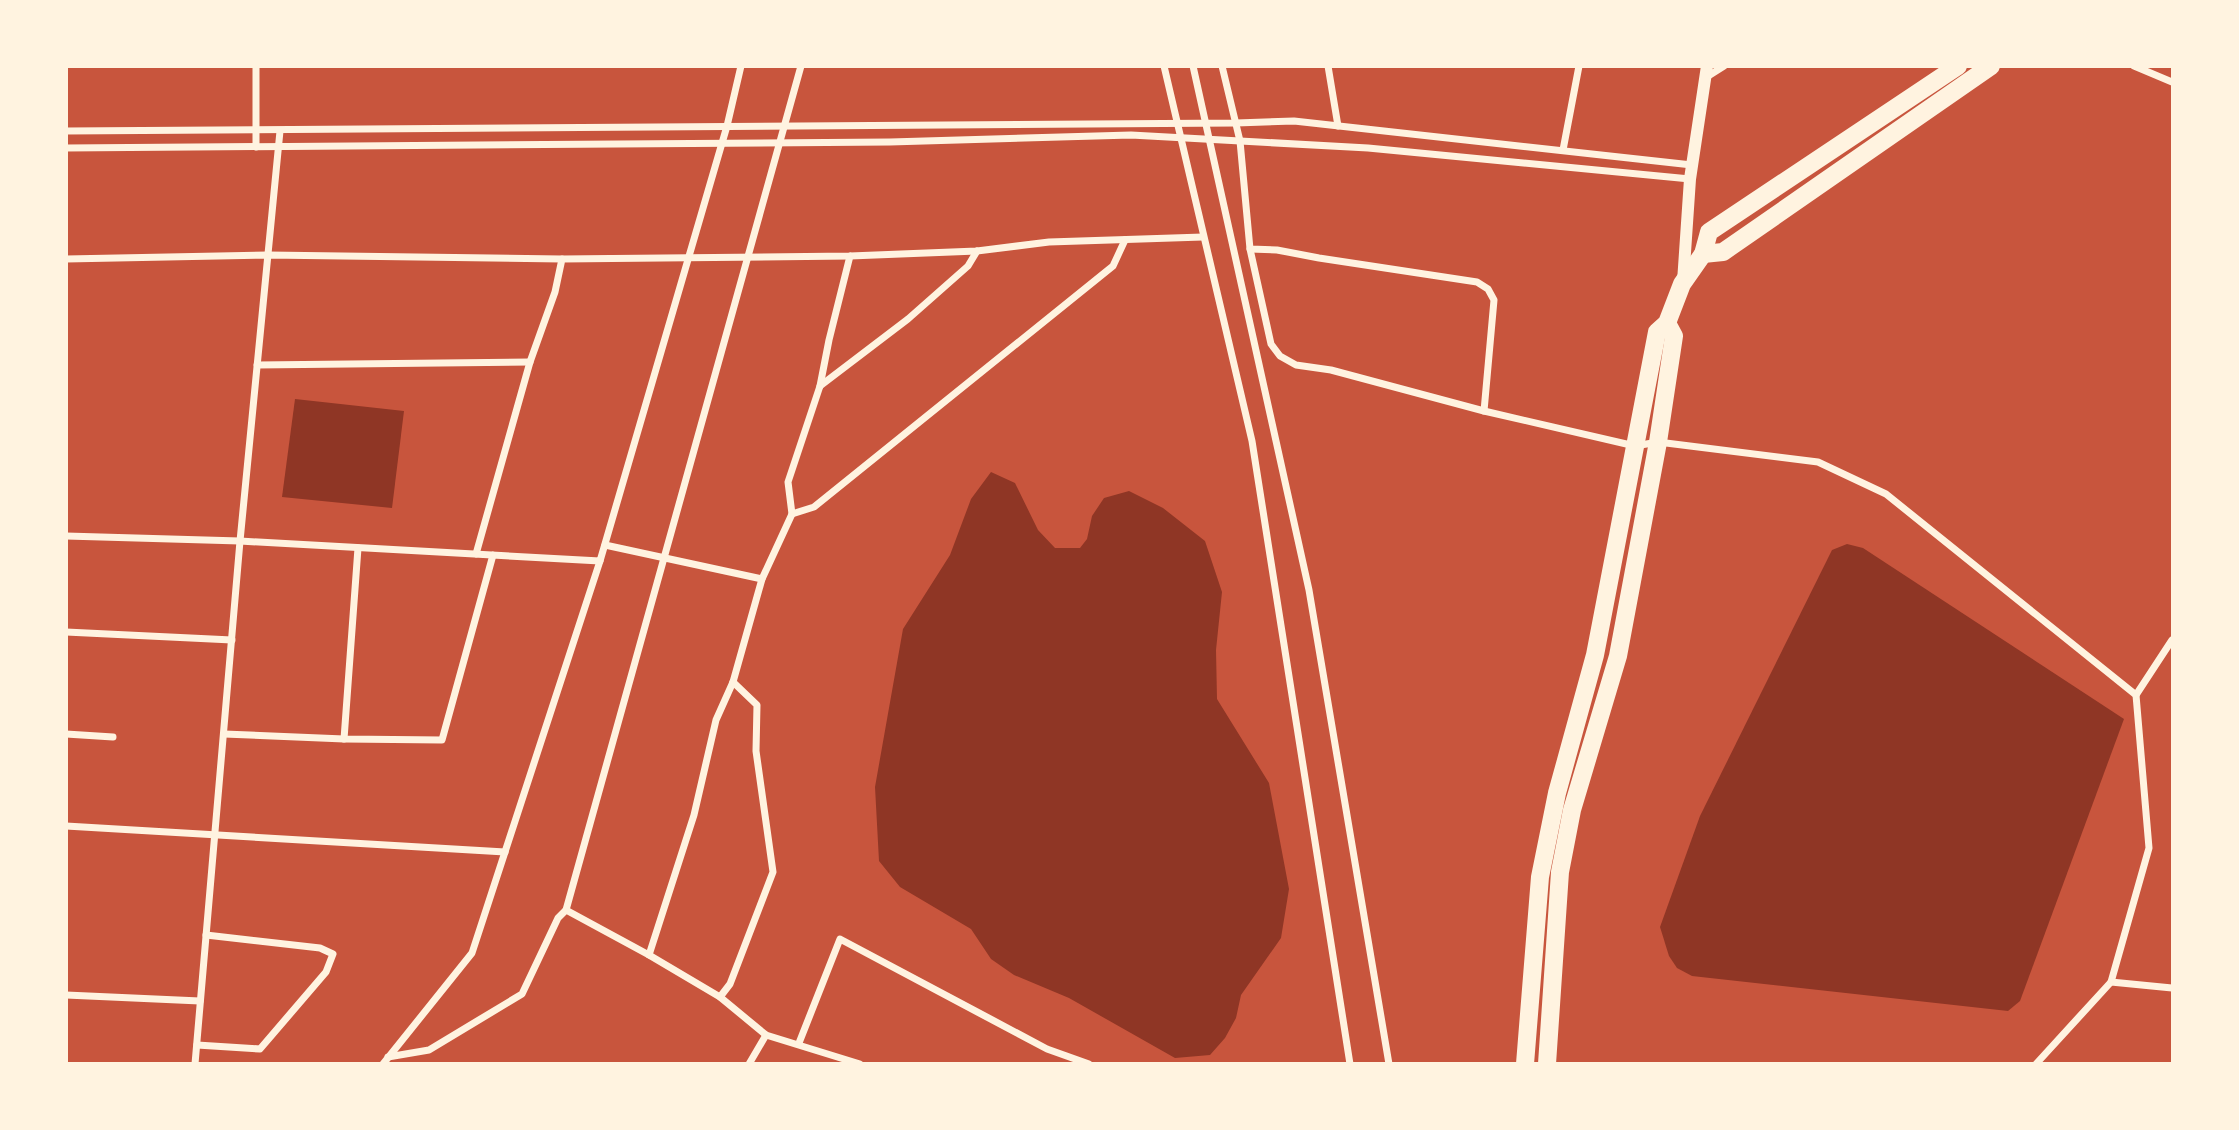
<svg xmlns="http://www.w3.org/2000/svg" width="2239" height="1130" viewBox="0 0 2239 1130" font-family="'Noto Serif',serif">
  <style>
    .water { fill: #8f3625 }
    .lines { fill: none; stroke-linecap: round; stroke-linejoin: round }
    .minor { stroke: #fff3e0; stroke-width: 7 }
    .tertiary { stroke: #fff3e0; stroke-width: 12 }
    .primary { stroke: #fff3e0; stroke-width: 18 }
  </style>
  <rect width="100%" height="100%" fill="#c8553d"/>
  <g class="water">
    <path d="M295,399L404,411L392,508L282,497Z"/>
    <path d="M991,472L1015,483L1038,530L1055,548H1080L1087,539L1092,516L1104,498L1129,491L1163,508L1205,541L1222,592L1216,650L1217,699L1269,783L1289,889L1281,938L1241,995L1236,1018L1225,1038L1210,1055L1175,1058L1069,998L1014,975L991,959L971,929L900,887L879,861L875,787L903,629L950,555L971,499Z"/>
    <path d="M1847,544L1863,548L2124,719L2020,1001L2008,1011L1692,976L1677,968L1669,956L1660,927L1700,816L1832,550Z"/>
  </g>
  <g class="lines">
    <g class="minor">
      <path d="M1164,66L1252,441L1350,1064"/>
      <path d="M1193,66L1309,590L1389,1064"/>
      <path d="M1222,66L1240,141L1250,249L1277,250L1319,258L1477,282L1488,289L1494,300L1484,411"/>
      <path d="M1328,66L1338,126"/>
      <path d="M2134,66L2172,82"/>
      <path d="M1705,78L1724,66"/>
      <path d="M66,131L1236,123L1294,121L1692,165"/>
      <path d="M256,147V66"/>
      <path d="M66,148L890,142L1131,135L1368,148L1690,179"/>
      <path d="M1563,150L1579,66"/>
      <path d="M1250,249L1271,344L1280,356L1296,365L1331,370L1484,411L1635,446L1658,442L1818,462L1886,494L2136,695L2149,848L2111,982"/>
      <path d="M66,259L268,255L562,259"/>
      <path d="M257,365L530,362"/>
      <path d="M820,386L829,340L850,256"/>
      <path d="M792,514L814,507L1113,266L1125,240"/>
      <path d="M66,536L240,541L600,561L727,126L741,66"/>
      <path d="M605,545L762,579"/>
      <path d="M476,554L530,362L555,292L562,259L850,256L977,251L1049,242L1203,237"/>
      <path d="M66,632L232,640"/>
      <path d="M2136,695L2172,640"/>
      <path d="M66,734L113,737"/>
      <path d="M224,734L344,739L442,740L493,555"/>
      <path d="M344,739L358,548"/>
      <path d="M66,826L505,852"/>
      <path d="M566,910L649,955L720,997L766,1035L860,1064"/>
      <path d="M649,955L694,815L716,720L733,682L762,579L792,514L788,482L820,386L908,319L968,266L977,251"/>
      <path d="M66,995L200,1001"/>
      <path d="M720,997L730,984L773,872L756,751L757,705L733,682"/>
      <path d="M799,1043L840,939L1047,1049L1089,1064"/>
      <path d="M197,1045L260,1049L326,972L333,954L320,948L206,935"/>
      <path d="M388,1057L429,1050L522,994L558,918L566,910L801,66"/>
      <path d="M195,1064L240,541L280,131"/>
      <path d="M383,1064L472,953L600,561"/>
      <path d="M749,1064L766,1035"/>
      <path d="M2036,1064L2111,982L2172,988"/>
    </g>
    <path class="tertiary" d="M1683,282L1690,179L1707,66"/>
    <g class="primary">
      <path d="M1703,254L1723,252L1991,66"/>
      <path d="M1525,1064L1540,877L1557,793L1595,655L1657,332L1667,323L1682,284L1703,254L1709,232L1958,66"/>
      <path d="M1547,1064L1560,872L1572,810L1618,656L1658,442L1674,336L1667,323"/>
    </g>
  </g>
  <rect width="2239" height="1130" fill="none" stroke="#fff3e0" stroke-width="136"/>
</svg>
